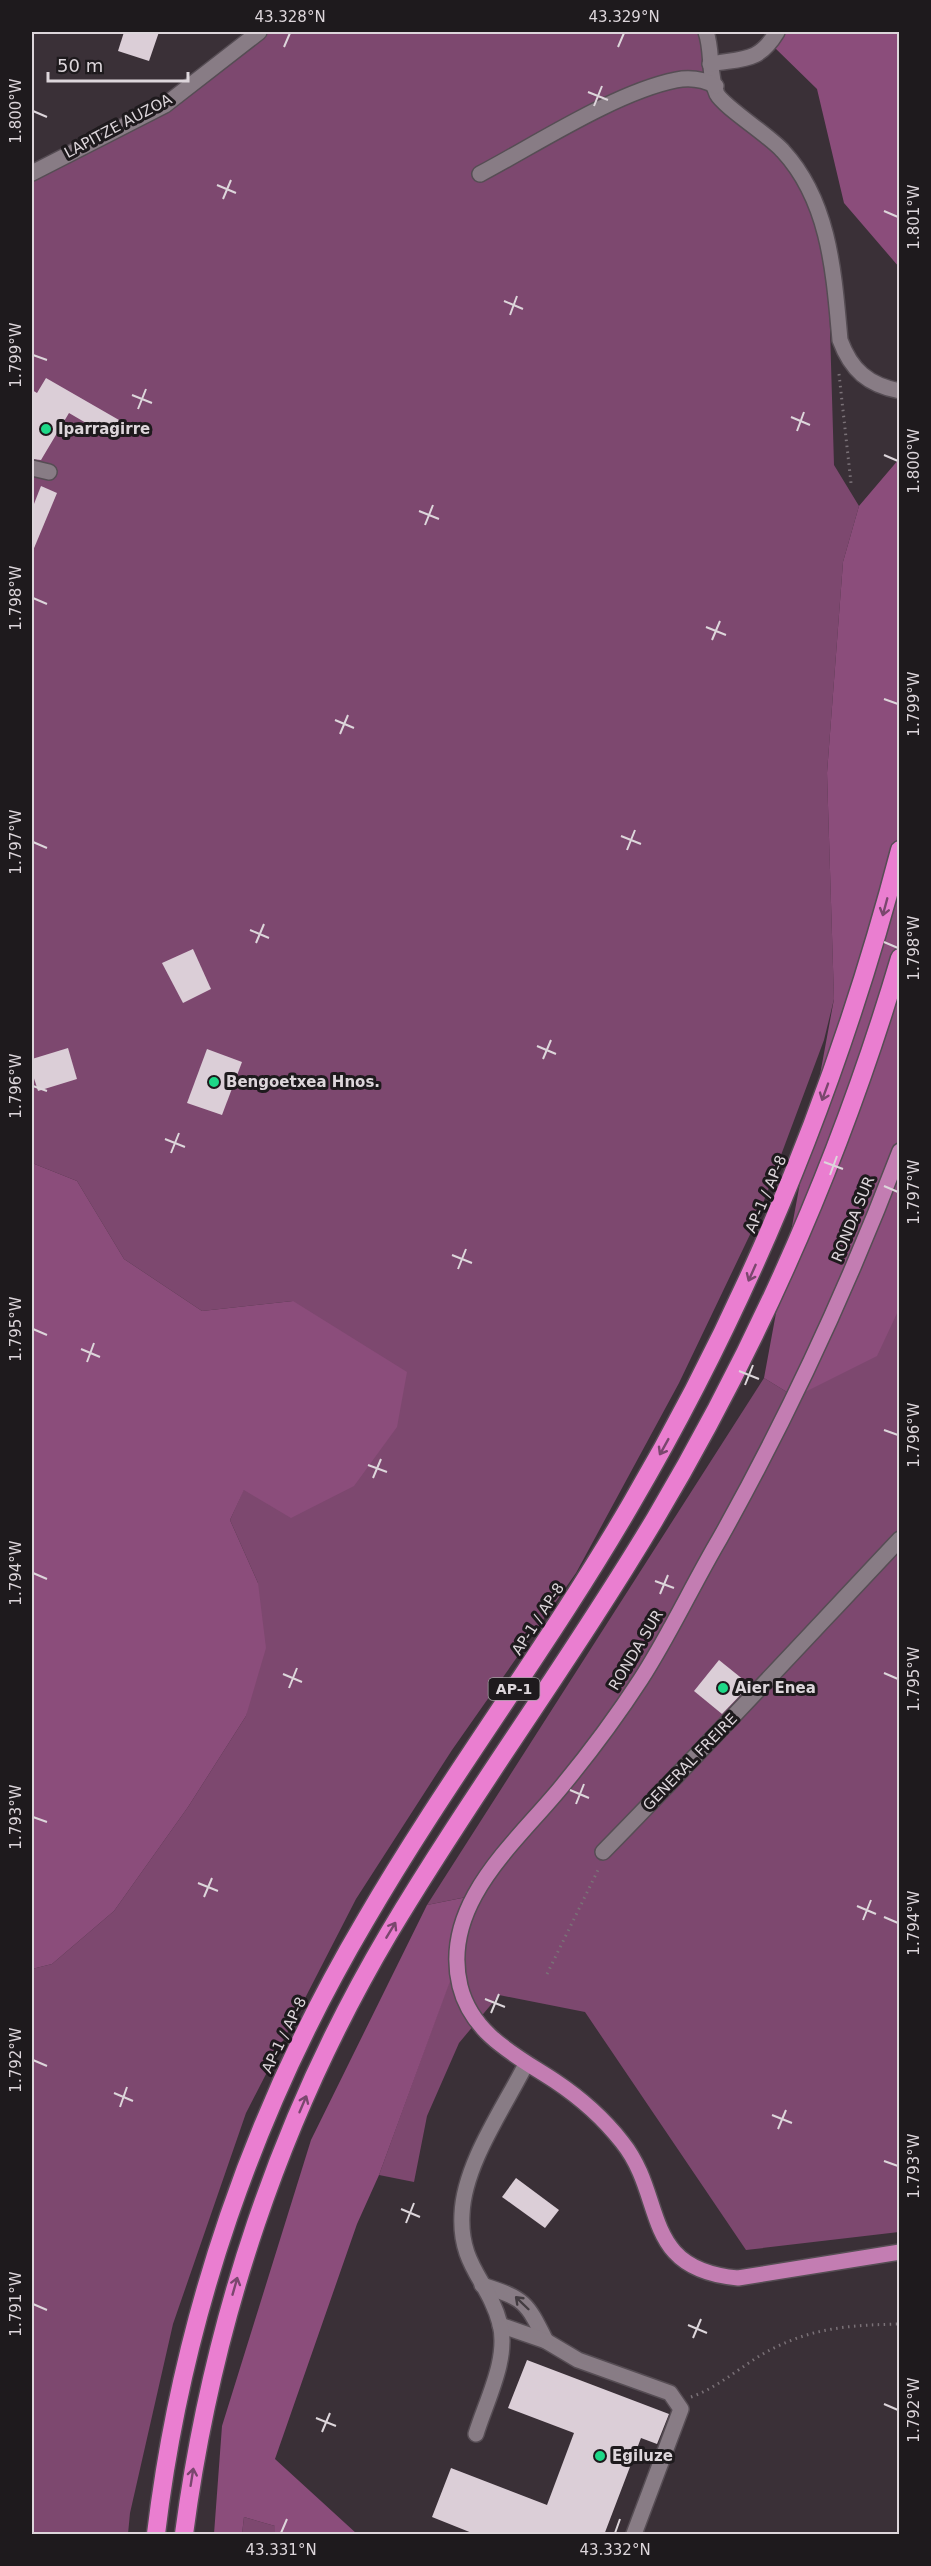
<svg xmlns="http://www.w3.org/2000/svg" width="931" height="2566" viewBox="0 0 931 2566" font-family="'DejaVu Sans',sans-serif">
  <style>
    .green { fill: #7d486f }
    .forest { fill: #8b4d7b }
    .building { fill: #dbced7 }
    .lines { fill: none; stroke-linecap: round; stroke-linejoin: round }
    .minor-casing { stroke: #564d54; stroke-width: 18 }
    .major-casing { stroke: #564d54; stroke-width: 18 }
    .highway-casing { stroke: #564d54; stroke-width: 21 }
    .path { stroke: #7a7177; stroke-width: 3; stroke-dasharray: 1.5 4.5; stroke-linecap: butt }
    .minor { stroke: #887c85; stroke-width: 15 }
    .major { stroke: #c37db2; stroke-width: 15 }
    .highway { stroke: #ea7ed0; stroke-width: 18 }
    .oneway { stroke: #7a476e }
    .oneway2 { stroke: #433c41 }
    .ticks { fill: none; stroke: #ddd6db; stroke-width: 2 }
    .poi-dot { fill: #1ed888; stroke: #1e1a1d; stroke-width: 2 }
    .labels { text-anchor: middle; stroke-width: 6; stroke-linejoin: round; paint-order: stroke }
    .shield { fill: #1e1a1d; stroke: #a49ea2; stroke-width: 1.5 }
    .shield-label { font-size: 14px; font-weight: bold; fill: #ddd6db }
    .street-label { font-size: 15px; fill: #ddd6db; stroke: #1e1a1d }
    .poi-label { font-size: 15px; font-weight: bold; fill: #ddd6db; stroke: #1e1a1d; text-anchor: start }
    .neatline { fill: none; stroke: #ddd6db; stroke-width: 2 }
    .ticks-label { font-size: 15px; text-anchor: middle; fill: #ddd6db }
  </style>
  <rect width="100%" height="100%" fill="#3a3037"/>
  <g class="green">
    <path d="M263,32H703L718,95L784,151L820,216L829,296L834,465L859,506L843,562L827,773L834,999L824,1040L756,1222L679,1383L576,1573L452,1750L356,1899L246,2113L173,2324L130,2513L128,2534H32V1969L52,1964L114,1911L188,1807L246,1716L258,1583L230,1520L244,1489L293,1301L202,1311L124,1259L77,1181L32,1163V173L165,105Z"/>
    <path d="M899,1298V2232L746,2250L585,2012L499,1995L459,2043L427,2116L414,2182L379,2175L481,1894L427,1905L764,1378L795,1397Z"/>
    <path d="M244,2517L275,2526V2534H242Z"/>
  </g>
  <g class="forest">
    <path d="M779,32H899V267L844,203L817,89L774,47Z"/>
    <path d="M899,459V1309L877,1356L795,1397L764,1378L834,999L827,773L843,562L859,506Z"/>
    <path d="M32,1163L77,1181L124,1259L202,1311L293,1301L407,1372L397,1427L354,1486L291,1518L244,1490L230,1520L258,1583L266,1648L246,1716L188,1807L114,1911L52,1964L32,1969Z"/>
    <path d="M482,1894L379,2175L357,2224L275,2459L357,2534H275V2526L244,2517L242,2534H214L222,2426L311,2140L427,1905Z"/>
  </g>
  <g class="building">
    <path d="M124,32H159L149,61L118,51Z"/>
    <path d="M46,378L119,420L110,437L69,413L41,460L32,459V390L37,393Z"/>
    <path d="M41,486L57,493L32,553V509Z"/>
    <path d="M193,949L211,989L183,1003L162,963Z"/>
    <path d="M68,1048L77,1079L38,1091L32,1072V1059Z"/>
    <path d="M207,1049L242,1062L222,1115L187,1103Z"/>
    <path d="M719,1660L750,1685L722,1714L694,1691Z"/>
    <path d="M516,2178L559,2210L545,2228L502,2197Z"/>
    <path d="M527,2360L669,2414L657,2444L641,2438L604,2535H477L432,2517L451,2468L547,2505L574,2433L508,2408Z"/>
  </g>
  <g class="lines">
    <defs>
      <g id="minor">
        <path d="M706,32C713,51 708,75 717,94C724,107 770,136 783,151C830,202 834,274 840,340C851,370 868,385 900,391"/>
        <path d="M710,64C744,58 758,63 777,32"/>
        <path d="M32,173L165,105L259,32"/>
        <path d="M480,174C535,145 616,92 676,80C691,77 703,79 716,86"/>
        <path d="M32,468L49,472"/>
        <path d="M603,1852C704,1749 801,1644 900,1539"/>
        <path d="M482,2285C525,2299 526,2301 546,2341"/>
        <path d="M500,2325L546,2341L578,2360L670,2393L681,2409L634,2534"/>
        <path d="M476,2434C486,2401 509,2359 500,2324C489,2281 459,2266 462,2214C464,2164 504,2108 526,2064"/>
      </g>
      <path id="major" d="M900,1151C849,1285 789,1415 719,1540C692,1586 670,1634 641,1679C617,1716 591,1751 563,1785C517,1842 440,1903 460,1986C472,2035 517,2056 555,2081C579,2097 604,2119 622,2142C667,2198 639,2269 738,2278L900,2252"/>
      <g id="highway">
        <path d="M156,2534C182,2317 254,2109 365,1921C448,1778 548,1647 631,1504C751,1299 840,1080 900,850"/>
        <path d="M184,2534C212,2322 280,2117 389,1933C473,1792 571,1660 655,1519C759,1344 842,1154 900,958"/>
      </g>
    </defs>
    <use href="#minor" class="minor-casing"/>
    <use href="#major" class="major-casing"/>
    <use href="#highway" class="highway-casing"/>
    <g class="path">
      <path d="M839,374L851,483"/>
      <path d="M547,1974L599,1868"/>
      <path d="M691,2397C722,2386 745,2362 774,2348C816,2327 854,2325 900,2324"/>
    </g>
    <use href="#minor" class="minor"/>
    <use href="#major" class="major"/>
    <use href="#highway" class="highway"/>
  </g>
  <defs><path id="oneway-shaft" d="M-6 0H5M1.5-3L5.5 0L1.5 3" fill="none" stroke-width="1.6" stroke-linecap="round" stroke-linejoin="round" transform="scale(1.5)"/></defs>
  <g class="oneway">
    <use href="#oneway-shaft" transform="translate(885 907) rotate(105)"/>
    <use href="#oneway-shaft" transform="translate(825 1092) rotate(110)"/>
    <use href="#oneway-shaft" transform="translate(752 1273) rotate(114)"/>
    <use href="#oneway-shaft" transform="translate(664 1447) rotate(119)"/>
    <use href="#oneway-shaft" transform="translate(391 1930) rotate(-59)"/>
    <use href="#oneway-shaft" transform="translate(303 2104) rotate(-67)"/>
    <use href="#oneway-shaft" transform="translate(235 2286) rotate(-74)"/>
    <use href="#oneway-shaft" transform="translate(192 2477) rotate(-81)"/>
  </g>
  <use class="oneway2" href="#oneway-shaft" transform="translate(522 2303) rotate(-136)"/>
  <path class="ticks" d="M284,47L290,33M618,47L624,33M588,92L608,100M594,106L602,86M33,111L47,117M217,185L236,193M223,199L231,180M884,211L898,217M504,301L523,309M510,315L517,296M33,355L47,360M132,395L152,403M138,409L146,389M791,417L810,425M797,431L804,412M884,455L898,461M419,511L439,519M425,525L433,505M33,598L47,604M706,627L726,635M712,640L720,621M884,699L898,704M335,720L354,728M340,734L348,715M621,836L641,844M33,842L47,848M627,850L635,830M250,930L269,938M884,942L898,948M256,943L264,924M537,1046L556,1054M543,1059L551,1040M33,1086L47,1091M165,1139L185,1147M171,1153L179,1133M824,1162L843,1169M830,1175L837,1156M884,1186L898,1192M452,1255L472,1263M458,1269L466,1249M33,1329L47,1335M81,1349L100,1357M87,1362L94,1343M739,1371L759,1379M745,1385L753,1365M884,1430L898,1435M368,1465L387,1472M373,1478L381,1459M33,1573L47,1579M655,1581L674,1588M660,1594L668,1575M884,1673L898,1679M283,1674L302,1682M289,1688L297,1668M570,1790L589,1798M576,1804L584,1784M33,1817L47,1822M198,1883L218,1891M204,1897L212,1878M857,1906L876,1914M884,1917L898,1923M863,1920L871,1900M485,1999L505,2007M491,2013L499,1994M33,2060L47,2066M114,2093L133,2101M120,2107L127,2087M772,2115L792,2123M778,2129L786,2110M884,2161L898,2166M401,2209L420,2217M406,2223L414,2203M33,2304L47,2310M688,2325L707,2333M693,2338L701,2319M884,2404L898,2410M316,2418L336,2426M322,2432L330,2413M281,2533L287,2519M615,2533L620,2519"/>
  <g class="poi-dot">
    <circle cx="46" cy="429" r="6"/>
    <circle cx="214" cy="1082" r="6"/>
    <circle cx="723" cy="1688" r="6"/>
    <circle cx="600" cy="2456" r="6"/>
  </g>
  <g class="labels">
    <rect class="shield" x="488.5" y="1678" width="51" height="22" rx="4.5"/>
    <g class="shield-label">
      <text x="514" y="1694">AP-1</text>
    </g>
    <g class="street-label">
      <text transform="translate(118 126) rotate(-28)" y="5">LAPITZE AUZOA</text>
      <text transform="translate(766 1194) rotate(-67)" y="5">AP-1 / AP-8</text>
      <text transform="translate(853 1219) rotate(-68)" y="5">RONDA SUR</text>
      <text transform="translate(538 1619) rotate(-57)" y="5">AP-1 / AP-8</text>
      <text transform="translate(636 1650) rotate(-59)" y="5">RONDA SUR</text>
      <text transform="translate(690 1762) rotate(-46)" y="5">GENERAL FREIRE</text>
      <text transform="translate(284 2035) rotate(-64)" y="5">AP-1 / AP-8</text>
    </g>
    <g class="poi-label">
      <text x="58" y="434">Iparragirre</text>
      <text x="226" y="1087">Bengoetxea Hnos.</text>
      <text x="735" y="1693">Aier Enea</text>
      <text x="612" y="2461">Egiluze</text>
    </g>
  </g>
  <rect width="931" height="2566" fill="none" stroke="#1e1a1d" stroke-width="66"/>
  <path d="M48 72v9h140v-9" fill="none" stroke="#ddd6db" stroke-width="3"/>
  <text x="57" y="72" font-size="18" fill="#ddd6db" stroke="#1e1a1d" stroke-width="4.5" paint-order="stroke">50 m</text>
  <rect x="33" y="33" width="865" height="2500" class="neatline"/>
  <g class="ticks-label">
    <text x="290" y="22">43.328°N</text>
    <text x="624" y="22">43.329°N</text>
    <text transform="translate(16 111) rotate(-90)" y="5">1.800°W</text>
    <text transform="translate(914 217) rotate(-90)" y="5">1.801°W</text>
    <text transform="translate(16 355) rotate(-90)" y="5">1.799°W</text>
    <text transform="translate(914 461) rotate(-90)" y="5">1.800°W</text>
    <text transform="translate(16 598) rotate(-90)" y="5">1.798°W</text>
    <text transform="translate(914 704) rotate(-90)" y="5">1.799°W</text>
    <text transform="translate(16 842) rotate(-90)" y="5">1.797°W</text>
    <text transform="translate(914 948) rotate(-90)" y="5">1.798°W</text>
    <text transform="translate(16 1086) rotate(-90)" y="5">1.796°W</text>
    <text transform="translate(914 1192) rotate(-90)" y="5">1.797°W</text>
    <text transform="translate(16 1329) rotate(-90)" y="5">1.795°W</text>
    <text transform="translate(914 1435) rotate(-90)" y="5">1.796°W</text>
    <text transform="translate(16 1573) rotate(-90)" y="5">1.794°W</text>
    <text transform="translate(914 1679) rotate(-90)" y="5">1.795°W</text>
    <text transform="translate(16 1817) rotate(-90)" y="5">1.793°W</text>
    <text transform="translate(914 1923) rotate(-90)" y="5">1.794°W</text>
    <text transform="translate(16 2060) rotate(-90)" y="5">1.792°W</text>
    <text transform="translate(914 2166) rotate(-90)" y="5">1.793°W</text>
    <text transform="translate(16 2304) rotate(-90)" y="5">1.791°W</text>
    <text transform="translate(914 2410) rotate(-90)" y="5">1.792°W</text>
    <text x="281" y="2555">43.331°N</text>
    <text x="615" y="2555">43.332°N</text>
  </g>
</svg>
